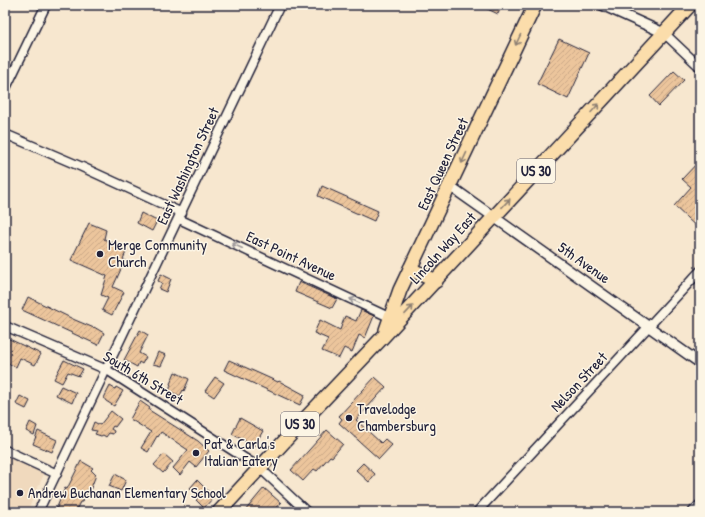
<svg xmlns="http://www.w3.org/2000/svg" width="705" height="517" viewBox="0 0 705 517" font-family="'Patrick Hand',sans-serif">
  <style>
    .built { fill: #f0d9bd }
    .building { fill: url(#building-hatch); stroke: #22223b }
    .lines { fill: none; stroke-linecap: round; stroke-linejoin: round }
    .minor-casing { stroke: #22223b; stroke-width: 11 }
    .tertiary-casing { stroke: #22223b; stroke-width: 12 }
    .trunk-casing { stroke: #22223b; stroke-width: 16 }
    .minor { stroke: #fcf5e5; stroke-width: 8 }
    .tertiary { stroke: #fcf5e5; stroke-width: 9 }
    .trunk { stroke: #fbddab; stroke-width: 13 }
    .oneway { stroke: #8e8073 }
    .oneway2 { stroke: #9a9698 }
    .poi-dot { fill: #22223b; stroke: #fcf5e5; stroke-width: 1.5 }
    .labels { text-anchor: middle; stroke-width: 3; stroke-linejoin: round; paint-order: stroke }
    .shield { fill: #fcf5e5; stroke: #63616e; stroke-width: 1 }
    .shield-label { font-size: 14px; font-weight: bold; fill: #22223b }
    .street-label { font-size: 15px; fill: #22223b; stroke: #fcf5e5 }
    .poi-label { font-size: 15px; fill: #22223b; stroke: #fcf5e5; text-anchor: start }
  </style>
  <defs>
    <pattern id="building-hatch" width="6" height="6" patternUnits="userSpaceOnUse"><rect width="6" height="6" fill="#ecc59c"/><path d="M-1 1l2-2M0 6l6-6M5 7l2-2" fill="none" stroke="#caa987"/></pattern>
  </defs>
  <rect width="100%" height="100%" fill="#f7e7cf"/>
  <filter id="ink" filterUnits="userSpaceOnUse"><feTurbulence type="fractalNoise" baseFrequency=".025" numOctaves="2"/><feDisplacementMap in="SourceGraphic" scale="8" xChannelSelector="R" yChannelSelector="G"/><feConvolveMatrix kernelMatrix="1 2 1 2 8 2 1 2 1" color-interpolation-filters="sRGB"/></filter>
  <g filter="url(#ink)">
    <path class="built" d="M5,456L44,474L27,512H5Z"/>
    <g class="building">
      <path d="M479,5H502L498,14Z"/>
      <path d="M559,39L589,53L568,99L537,84Z"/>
      <path d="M674,71L684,80L659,106L650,96Z"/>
      <path d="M700,160V230L674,206L691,187L682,179Z"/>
      <path d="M322,186L378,211L374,221L318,196Z"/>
      <path d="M141,213L157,221L152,231L137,223Z"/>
      <path d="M89,223L106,230L104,239L127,250L123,259L125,260L113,287L124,292L112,315L102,310L108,298L101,295L107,276L71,260Z"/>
      <path d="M161,274L171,279L166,292L159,289L162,283L158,281Z"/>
      <path d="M299,282L337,299L332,308L295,292Z"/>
      <path d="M28,297L75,320L94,328V327L104,333L98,345L22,310Z"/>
      <path d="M361,310L374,316L365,338L359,335L352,352L344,348L339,358L322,351L328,339L314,333L320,320L340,330L345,316L356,321Z"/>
      <path d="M140,330L148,335L139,353L146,357L142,364L139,362L137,367L124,360Z"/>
      <path d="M5,337L41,354L35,365L20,358L16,367L5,362Z"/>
      <path d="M158,352L166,355L161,366L153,364Z"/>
      <path d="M64,360L83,369L79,376L68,372L62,383L54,379Z"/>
      <path d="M229,360L278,382L279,381L305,395L300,405L224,370Z"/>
      <path d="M175,372L189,379L184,391L183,390L180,396L169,391L171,385L170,384Z"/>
      <path d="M215,377L224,383L214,397L205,391Z"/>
      <path d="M375,377L386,387L356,420L381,443L385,439L392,445L379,459L339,423L342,419L339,416Z"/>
      <path d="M61,386L76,393L72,403L56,395Z"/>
      <path d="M110,386L115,389L116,387L123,391L114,406L106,401L104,398Z"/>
      <path d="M20,396L30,401L26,409L16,404Z"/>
      <path d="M140,401L150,408L149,410L198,441L209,451L196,467L190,462L180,475L173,468L188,450L161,432L158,437L157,436L148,452L141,448L151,432L130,419Z"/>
      <path d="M111,411L121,419L115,427L113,426L111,429L114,431L113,434L109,433L106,437L103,435L101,436L95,434L97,431L91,430L94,422L100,425Z"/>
      <path d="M240,418L263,431L254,446L232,434Z"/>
      <path d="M30,422L37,426L34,435L26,431Z"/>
      <path d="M327,430L343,444L332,457L330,456L317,471L314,469L303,481L291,470Z"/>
      <path d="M38,431L57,440L52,452L33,444Z"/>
      <path d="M164,454L173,462L163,473L154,465Z"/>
      <path d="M81,461L93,468L91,470L96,475L89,493L87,492L82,502H80L75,512H55L65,488L67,489Z"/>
      <path d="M363,463L375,474L369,482L356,470Z"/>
      <path d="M115,474L126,480L121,491L109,486Z"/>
      <path d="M197,480L214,497L204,508L196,500L199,497L190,488Z"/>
      <path d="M264,488L281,503L273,512H244Z"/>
    </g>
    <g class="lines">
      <defs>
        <g id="minor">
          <path d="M664,33L700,67"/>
          <path d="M5,90L46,5"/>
          <path d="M5,134L82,167L182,213"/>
          <path d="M179,219L391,318"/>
          <path d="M5,326L107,370L260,468L307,512"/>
          <path d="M5,450L57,474"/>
          <path d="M38,512L280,5"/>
          <path d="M477,512L700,271"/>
        </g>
        <g id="tertiary">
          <path d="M602,5L664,33"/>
          <path d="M450,186L700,363"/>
          <path d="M693,512L700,505"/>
        </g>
        <g id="trunk">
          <path d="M410,269L436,281"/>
          <path d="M386,330L400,290L535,5"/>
          <path d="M219,512L306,418L382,338L690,5"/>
        </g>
      </defs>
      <use href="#minor" class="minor-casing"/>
      <use href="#tertiary" class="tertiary-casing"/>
      <use href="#trunk" class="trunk-casing"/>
      <use href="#minor" class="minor"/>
      <use href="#tertiary" class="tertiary"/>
      <use href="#trunk" class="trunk"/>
    </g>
    <defs><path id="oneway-shaft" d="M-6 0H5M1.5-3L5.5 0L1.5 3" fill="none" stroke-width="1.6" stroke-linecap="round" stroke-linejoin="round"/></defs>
    <g class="oneway">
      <use href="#oneway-shaft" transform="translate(518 40) rotate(115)"/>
      <use href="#oneway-shaft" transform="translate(595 108) rotate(-48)"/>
      <use href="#oneway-shaft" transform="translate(464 158) rotate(115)"/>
      <use href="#oneway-shaft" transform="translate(506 203) rotate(-47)"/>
      <use href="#oneway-shaft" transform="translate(409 310) rotate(-47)"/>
    </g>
    <g class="oneway2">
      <use href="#oneway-shaft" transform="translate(237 246) rotate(-155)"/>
      <use href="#oneway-shaft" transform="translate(355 301) rotate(-155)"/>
    </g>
  </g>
  <g class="poi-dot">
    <circle cx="100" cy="254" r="4"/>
    <circle cx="349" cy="418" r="4"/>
    <circle cx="196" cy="453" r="4"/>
    <circle cx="20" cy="493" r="4"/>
  </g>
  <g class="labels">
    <g class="shield">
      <rect x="517" y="159" width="38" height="24" rx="3"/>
      <rect x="281" y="412" width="38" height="24" rx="3"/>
    </g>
    <g class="shield-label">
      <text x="536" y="176">US 30</text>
      <text x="300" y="429">US 30</text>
    </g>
    <g class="street-label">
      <text transform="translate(443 164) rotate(-65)" y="5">East Queen Street</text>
      <text transform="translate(188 166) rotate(-65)" y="5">East Washington Street</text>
      <text transform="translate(443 248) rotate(-48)" y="5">Lincoln Way East</text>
      <text transform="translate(291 256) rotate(25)" y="5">East Point Avenue</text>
      <text transform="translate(584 263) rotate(35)" y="5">5th Avenue</text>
      <text transform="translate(143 378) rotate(31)" y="5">South 6th Street</text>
      <text transform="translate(579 382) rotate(-47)" y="5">Nelson Street</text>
    </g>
    <g class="poi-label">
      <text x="108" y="250">Merge Community<tspan x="108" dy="17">Church</tspan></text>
      <text x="357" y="414">Travelodge<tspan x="357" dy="17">Chambersburg</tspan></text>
      <text x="204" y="449">Pat &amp; Carla's<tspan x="204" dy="17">Italian Eatery</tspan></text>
      <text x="28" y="498">Andrew Buchanan Elementary School</text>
    </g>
  </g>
  <rect width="705" height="517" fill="none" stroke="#fcf5e5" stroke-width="20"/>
  <rect x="10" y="10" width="685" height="497" fill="none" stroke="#22223b" stroke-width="1.5" filter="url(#ink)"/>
</svg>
